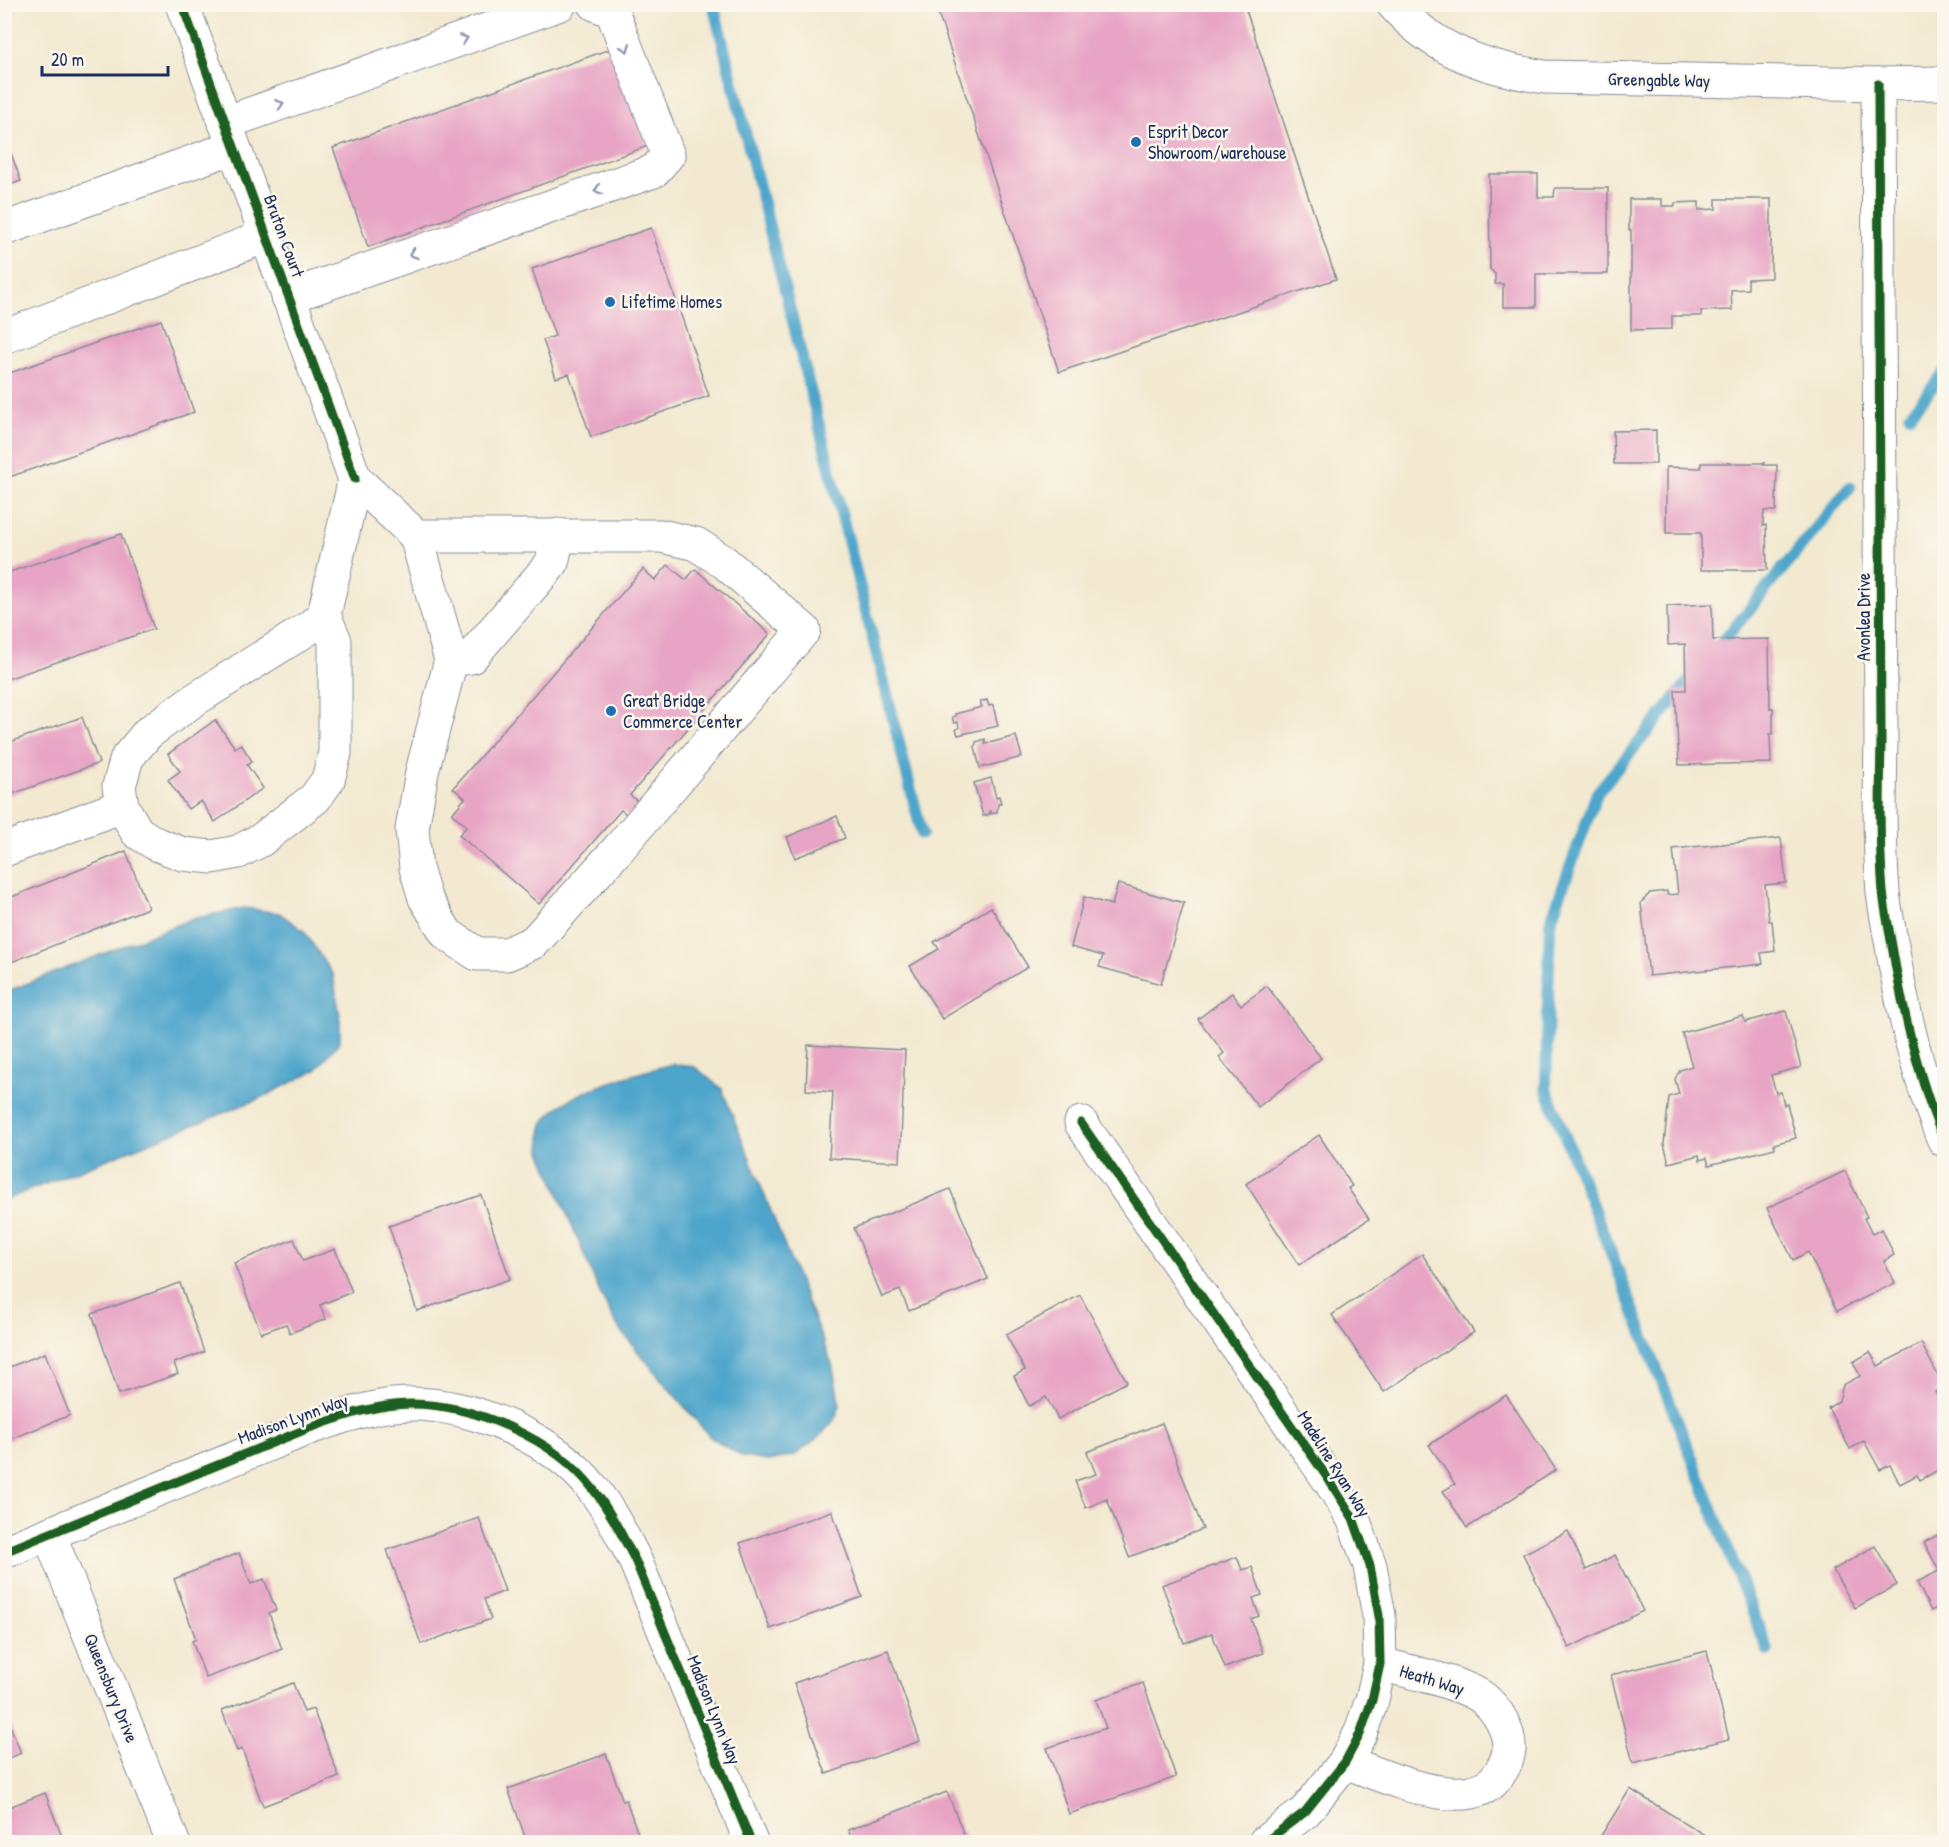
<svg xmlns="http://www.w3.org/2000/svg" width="1949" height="1847" viewBox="0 0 1949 1847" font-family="'Patrick Hand',sans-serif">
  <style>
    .water { fill: #4ea5cb; stroke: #346a94; stroke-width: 1.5 }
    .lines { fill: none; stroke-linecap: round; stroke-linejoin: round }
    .stream { stroke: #4ea5cb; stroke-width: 12 }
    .building { fill: #e7a4c4 }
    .minor-casing { stroke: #868c97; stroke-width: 35 }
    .minor { stroke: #fff; stroke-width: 33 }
    .cycleway-casing { stroke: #fbf7ec; stroke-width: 13 }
    .cycleway { stroke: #1b5e20; stroke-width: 9 }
    .oneway { stroke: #8d97ae }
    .poi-dot { fill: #1f6fb2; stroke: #fbf7ec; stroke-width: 2 }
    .labels { text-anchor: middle; stroke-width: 5; stroke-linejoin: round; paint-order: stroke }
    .street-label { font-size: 18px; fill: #1b2f5e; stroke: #fbf7ec }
    .poi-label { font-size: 18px; fill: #1b2f5e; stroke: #fbf7ec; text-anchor: start }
  </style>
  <rect width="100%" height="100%" fill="#fbf7ec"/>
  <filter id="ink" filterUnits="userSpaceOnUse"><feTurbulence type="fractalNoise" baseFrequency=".0167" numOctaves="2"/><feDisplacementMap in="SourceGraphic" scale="12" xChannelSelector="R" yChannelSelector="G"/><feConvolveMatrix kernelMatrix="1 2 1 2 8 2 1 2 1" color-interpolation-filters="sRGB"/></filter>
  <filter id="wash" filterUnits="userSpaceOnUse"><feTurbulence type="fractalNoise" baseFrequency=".008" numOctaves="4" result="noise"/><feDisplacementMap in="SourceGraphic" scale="24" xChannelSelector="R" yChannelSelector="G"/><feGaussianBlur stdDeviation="1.35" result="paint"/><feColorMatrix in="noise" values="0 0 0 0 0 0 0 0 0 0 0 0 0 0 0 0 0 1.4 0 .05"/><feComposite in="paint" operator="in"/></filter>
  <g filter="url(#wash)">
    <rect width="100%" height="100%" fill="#f2e9d0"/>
    <g class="water">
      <path d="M244,908L279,913L304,931L333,975L340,1016V1041L316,1070L261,1098L5,1200V992L192,919Z"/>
      <path d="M672,1064L695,1067L722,1089L832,1364L840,1406L834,1420L821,1435L795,1455L768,1461L743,1457L710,1437L639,1353L614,1321L600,1293L541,1151C542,1144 540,1134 542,1128C552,1093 641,1073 672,1064Z"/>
    </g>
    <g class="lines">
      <g class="stream">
        <path d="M713,4L922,834"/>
        <path d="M1910,415L1944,373"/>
        <path d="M1715,651L1850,487"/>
        <path d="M1696,673L1597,793L1550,923L1546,1088L1768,1651"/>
      </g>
    </g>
    <g id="blocks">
      <g class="building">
        <path d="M935,4H1244L1336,279L1059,372Z"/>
        <path d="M613,48L648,146L368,247L333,148Z"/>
        <path d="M4,134L21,181L4,187Z"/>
        <path d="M1489,174H1538V197H1554L1555,188H1608V274H1536V307H1503V284H1495V274L1490,269Z"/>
        <path d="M1629,199H1662V206H1675V203L1699,202V210L1716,209V199H1771V278L1748,279V289L1731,290L1732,310L1701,311V316H1672V329L1631,330V230H1629Z"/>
        <path d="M651,228L709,396L591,437L569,374L556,378L543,340L555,336L532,269Z"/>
        <path d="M161,320L194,412L4,479V375Z"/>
        <path d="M1656,430V464H1614L1613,431Z"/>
        <path d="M1701,463H1764L1763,465H1777L1776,511H1764L1763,526L1766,525L1767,570H1701V533H1666V467L1701,468Z"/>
        <path d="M121,534L154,629L4,680V574Z"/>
        <path d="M668,565L686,580L695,569L770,634L630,795L644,807L633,819L621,810L539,904L459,835L467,826L452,814L465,798L453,788L643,569L655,580Z"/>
        <path d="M1712,604L1713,640L1769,639L1770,708H1773V734H1770L1771,763L1679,765L1675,690H1686L1685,644L1668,645L1667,606Z"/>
        <path d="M987,700L989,706L993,705L998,726L958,735L956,729L959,728L958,722L954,723L952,717L956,716L955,714L982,707L980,702Z"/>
        <path d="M82,717L99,763L4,797V744Z"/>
        <path d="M215,720L235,748L241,744L252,761L247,765L263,788L215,822L201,801L188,809L168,780L180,771L168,754Z"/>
        <path d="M1016,736L1022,757L980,768L975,747L976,742L985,739V744Z"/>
        <path d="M991,778L996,797L999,796L1001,803L998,804L997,812L992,814L991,811H989L990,814L983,816L974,783Z"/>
        <path d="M837,816L845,838L795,858L787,837Z"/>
        <path d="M1781,838L1786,883L1765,885L1769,921H1772L1775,951L1761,953L1763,964L1649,976L1641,903L1650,893L1667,891V895L1678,894L1673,849Z"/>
        <path d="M126,851L148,908L4,965V900Z"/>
        <path d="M1118,884L1184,903L1161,984L1099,967L1103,956L1071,947L1084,897L1112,905Z"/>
        <path d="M991,907L1028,967L942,1019L910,966L939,949L934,942Z"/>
        <path d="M1267,986L1321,1058L1258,1107L1219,1057L1224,1053L1198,1019L1232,993L1241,1005Z"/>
        <path d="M1786,1011L1801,1067L1771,1075L1776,1093L1781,1092L1784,1105L1787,1104L1796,1138L1774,1144L1775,1148L1709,1165L1707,1158L1700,1160L1699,1155L1669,1163L1664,1144L1669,1097L1679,1094L1675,1079L1680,1070L1692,1066L1682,1033L1743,1016L1745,1022Z"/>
        <path d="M808,1045L905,1050L900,1162L829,1158L833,1092L806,1090Z"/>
        <path d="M1319,1135L1352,1186L1348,1188L1369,1219L1299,1265L1246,1184Z"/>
        <path d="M1845,1171L1867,1217L1864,1218L1872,1234L1882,1229L1894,1255L1884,1261L1895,1283L1837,1311L1808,1252L1793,1260L1767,1208Z"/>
        <path d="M950,1189L988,1279L909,1311L900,1290L882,1297L854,1228Z"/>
        <path d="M481,1195L510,1279L417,1311L389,1226Z"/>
        <path d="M294,1239L303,1261L335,1249L352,1292L320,1305L326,1319L290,1333L286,1324L261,1333L234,1263Z"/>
        <path d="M1422,1254L1474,1332L1384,1392L1332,1315Z"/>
        <path d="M180,1283L204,1352L174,1363L178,1374L119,1394L92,1314Z"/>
        <path d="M1080,1295L1127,1382L1058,1419L1046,1397L1029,1406L1014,1376L1025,1370L1006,1335Z"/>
        <path d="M1921,1343L1944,1387L1935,1392L1944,1409V1467L1920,1480L1917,1475L1900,1484L1890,1465L1880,1470L1864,1441L1850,1449L1828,1408L1839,1401L1843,1385L1860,1376L1853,1362L1870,1352L1878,1366Z"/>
        <path d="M45,1353L70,1415L4,1442V1369Z"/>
        <path d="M1506,1395L1556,1470L1467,1528L1443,1491L1455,1484L1429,1445Z"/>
        <path d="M1162,1423L1203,1529L1129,1557L1107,1499L1086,1508L1075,1481L1096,1474L1087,1452Z"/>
        <path d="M832,1511L862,1597L770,1629L740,1543Z"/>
        <path d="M479,1518L505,1591L484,1599L491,1619L421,1644L387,1550Z"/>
        <path d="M1568,1531L1586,1570L1615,1555L1643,1611L1569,1648L1523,1554Z"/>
        <path d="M1944,1532V1604L1931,1611L1917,1582L1939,1571L1924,1542Z"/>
        <path d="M1875,1546L1897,1585L1855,1608L1833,1570Z"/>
        <path d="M239,1553L251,1584L264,1579L276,1610L269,1613L282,1649L206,1678L192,1641L196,1639L174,1579Z"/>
        <path d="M1237,1557L1242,1570L1252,1567L1262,1595L1253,1598L1259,1616L1251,1619L1263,1653L1225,1668L1212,1633L1184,1643L1162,1585Z"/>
        <path d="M888,1650L920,1741L826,1774L794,1683Z"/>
        <path d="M1707,1651L1729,1739L1633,1763L1611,1675Z"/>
        <path d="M293,1683L304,1712L313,1709L339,1777L263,1806L242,1749L237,1751L222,1710Z"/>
        <path d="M1143,1683L1176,1777L1069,1814L1047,1748L1106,1728L1096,1700Z"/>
        <path d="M5,1712L21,1753L5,1760Z"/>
        <path d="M606,1754L623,1801L626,1800L641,1842H527L508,1789Z"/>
        <path d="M1630,1789L1711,1839L1709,1842H1597Z"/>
        <path d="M947,1792L967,1842H853L848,1830Z"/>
        <path d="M45,1793L64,1842H4V1809Z"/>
      </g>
    </g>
  </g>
  <g filter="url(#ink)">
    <use href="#blocks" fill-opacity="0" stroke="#868c97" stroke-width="1.5"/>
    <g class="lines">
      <defs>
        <g id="minor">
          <path d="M182,4L355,479L416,536L451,660L422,772L412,829L416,868L425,898L447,934L477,954H507L534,942L620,847L804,630L724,562L696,544L661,536H416"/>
          <path d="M1393,4C1434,51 1485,68 1545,77L1878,84L1944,83"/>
          <path d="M1878,84L1881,741C1880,792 1879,842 1883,892C1885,910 1889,929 1892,946C1903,1012 1918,1079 1944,1140"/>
          <path d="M225,123L560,4"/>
          <path d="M4,229L234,147"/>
          <path d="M288,297L654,171L668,155L612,11L595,4"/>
          <path d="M4,337L266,236"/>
          <path d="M324,615L335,641V753L328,780L315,798L261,840L238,852L212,857L183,854L156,844L137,832L122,806L119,786L127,758L148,733L191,702L309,628L324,615L355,479"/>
          <path d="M451,660L471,657L552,563L558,535"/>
          <path d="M4,850L122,806"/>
          <path d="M1081,1123L1329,1480L1353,1518L1370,1566L1379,1616L1380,1664L1372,1700L1360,1734L1345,1762L1305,1812L1265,1842"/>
          <path d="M49,1534L173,1842"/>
          <path d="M4,1552L309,1428C341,1417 376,1404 411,1404C473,1404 555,1439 593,1489C610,1511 622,1535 635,1560L751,1842"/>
          <path d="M1345,1762C1383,1775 1474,1820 1501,1771C1505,1765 1508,1757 1509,1750C1510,1731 1498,1710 1483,1698C1463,1683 1406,1671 1380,1664"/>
        </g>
      </defs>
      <use href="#minor" class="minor-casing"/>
      <use href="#minor" class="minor"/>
      <defs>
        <g id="cycleway">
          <path d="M182,4L355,479"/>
          <path d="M1878,84L1881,741C1880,792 1879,842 1883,892C1885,910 1889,929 1892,946C1903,1012 1918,1079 1944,1140"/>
          <path d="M1081,1123L1329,1480L1353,1518L1370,1566L1379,1616L1380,1664L1372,1700L1360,1734L1345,1762L1305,1812L1265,1842"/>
          <path d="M4,1552L309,1428C341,1417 376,1404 411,1404C473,1404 555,1439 593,1489C610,1511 622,1535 635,1560L751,1842"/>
        </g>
      </defs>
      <use href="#cycleway" class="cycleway-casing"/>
      <use href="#cycleway" class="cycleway"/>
    </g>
    <defs><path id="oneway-chevron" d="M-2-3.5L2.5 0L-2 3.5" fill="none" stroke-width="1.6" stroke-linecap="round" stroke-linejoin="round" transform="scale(1.5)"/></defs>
    <g class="oneway">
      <use href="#oneway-chevron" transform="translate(464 39) rotate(-20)"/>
      <use href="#oneway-chevron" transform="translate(626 48) rotate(69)"/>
      <use href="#oneway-chevron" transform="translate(280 104) rotate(-19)"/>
      <use href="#oneway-chevron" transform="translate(598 190) rotate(161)"/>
      <use href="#oneway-chevron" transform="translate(413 254) rotate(161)"/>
    </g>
  </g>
  <g class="poi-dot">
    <circle cx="1136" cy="142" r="6"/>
    <circle cx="610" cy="302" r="6"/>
    <circle cx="611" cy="711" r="6"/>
  </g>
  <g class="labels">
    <g class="street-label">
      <text transform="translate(1659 80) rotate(1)" y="6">Greengable Way</text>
      <text transform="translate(284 236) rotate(70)" y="6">Bruton Court</text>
      <text transform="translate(1864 617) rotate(-90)" y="6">Avonlea Drive</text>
      <text transform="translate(293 1419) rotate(-20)" y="6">Madison Lynn Way</text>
      <text transform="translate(1334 1464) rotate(58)" y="6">Madeline Ryan Way</text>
      <text transform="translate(1432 1680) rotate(17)" y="6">Heath Way</text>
      <text transform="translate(111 1688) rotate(68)" y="6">Queensbury Drive</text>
      <text transform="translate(714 1710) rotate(68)" y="6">Madison Lynn Way</text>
    </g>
    <g class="poi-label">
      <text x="1148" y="138">Esprit Decor<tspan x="1148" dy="21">Showroom/warehouse</tspan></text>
      <text x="622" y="308">Lifetime Homes</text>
      <text x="623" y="707">Great Bridge<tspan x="623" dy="21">Commerce Center</tspan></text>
    </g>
  </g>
  <rect width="1949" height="1847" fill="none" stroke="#fbf7ec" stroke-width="24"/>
  <path d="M42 66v9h126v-9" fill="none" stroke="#1b2f5e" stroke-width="3"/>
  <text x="51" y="66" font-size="18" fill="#1b2f5e" stroke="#fbf7ec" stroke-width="4.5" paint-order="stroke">20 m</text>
</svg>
